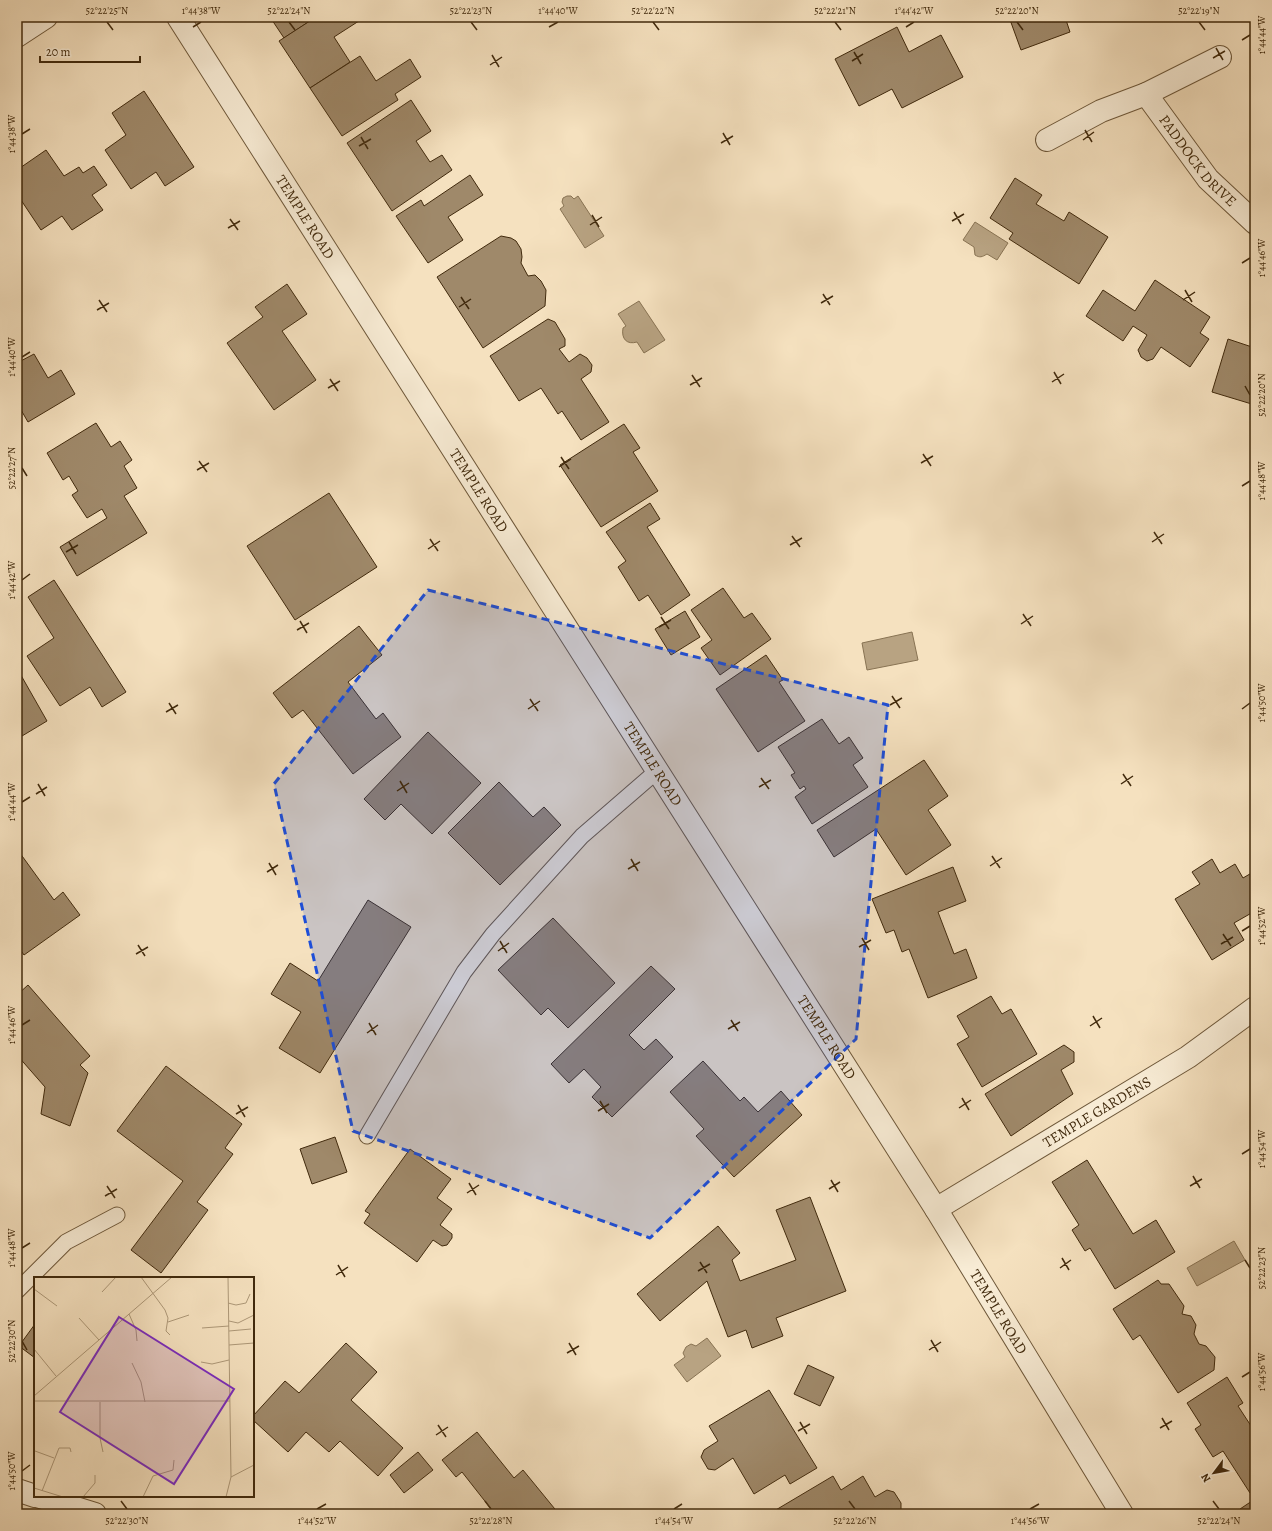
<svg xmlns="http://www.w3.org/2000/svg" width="1272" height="1531" viewBox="0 0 1272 1531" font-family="Alegreya,serif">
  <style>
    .water { fill: #b8a382; stroke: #887353 }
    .building { fill: #9f896a; stroke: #412a0d }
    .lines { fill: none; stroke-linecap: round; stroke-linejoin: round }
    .lane-casing { stroke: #6e583a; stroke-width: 17 }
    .street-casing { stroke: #6e583a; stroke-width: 24 }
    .lane { stroke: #f8ecd5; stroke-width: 15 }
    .street { stroke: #f8ecd5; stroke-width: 22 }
    .marked { fill: #1d4ed8; fill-opacity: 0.2; stroke: #1d4ed8; stroke-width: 3; stroke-dasharray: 8 5; stroke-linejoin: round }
    .ticks { fill: none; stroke: #412a0d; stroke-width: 1.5 }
    .labels { text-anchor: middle; stroke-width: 3.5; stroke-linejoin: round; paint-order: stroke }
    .street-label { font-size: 15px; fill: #412a0d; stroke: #f8ecd5 }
    .inset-road { fill: none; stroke: #ad9878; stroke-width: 1 }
    .view { fill: #7b2cbf; fill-opacity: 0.15; stroke: #7b2cbf; stroke-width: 2 }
    .inset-edge { fill: none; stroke: #412a0d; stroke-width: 2 }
    .neatline { fill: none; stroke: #412a0d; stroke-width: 1.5 }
    .ticks-label { font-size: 10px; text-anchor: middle; fill: #412a0d }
  </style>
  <rect width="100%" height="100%" fill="#f5e1bf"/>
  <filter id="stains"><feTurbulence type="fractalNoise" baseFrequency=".005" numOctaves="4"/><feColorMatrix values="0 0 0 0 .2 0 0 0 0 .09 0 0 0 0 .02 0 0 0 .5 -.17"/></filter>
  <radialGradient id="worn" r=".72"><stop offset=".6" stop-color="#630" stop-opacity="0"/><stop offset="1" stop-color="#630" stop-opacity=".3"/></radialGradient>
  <g class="water">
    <path d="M567,196H571L574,199L578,196L604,236L585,248L560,209L564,206L562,202L563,198Z"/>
    <path d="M975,222L1008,243L997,260L987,254C982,257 980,258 975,255L974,247L963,240Z"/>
    <path d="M639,301L665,340L644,353L637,342C627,345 621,339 623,328L626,326L618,314Z"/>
    <path d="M912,632L918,660L867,670L862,643Z"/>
    <path d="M1234,1241L1245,1260L1197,1286L1187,1268Z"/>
    <path d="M707,1338L721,1356L687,1382L674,1365L685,1357L683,1353L686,1347L691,1344L696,1346Z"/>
  </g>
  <g class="building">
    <path d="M270,17H316L284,38Z"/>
    <path d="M316,17L332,18L361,17L362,19L334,37L350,62L310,88L279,41Z"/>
    <path d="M1009,17H1065L1070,32L1021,50Z"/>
    <path d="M897,27L909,52L941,35L963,77L902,108L892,89L859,106L835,59Z"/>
    <path d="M360,56L376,81L410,59L421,77L395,94L398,100L342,136L310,88Z"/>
    <path d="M144,91L194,167L165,186L156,172L131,189L105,150L126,135L112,113Z"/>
    <path d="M411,100L431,131L416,141L430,162L442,155L452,170L392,211L347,143Z"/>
    <path d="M46,150L64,176L79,167L83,173L94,166L107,185L92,195L103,210L72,230L62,216L41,230L17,194V170Z"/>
    <path d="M470,175L483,195L448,217L463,240L428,263L396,216L421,200L424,206Z"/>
    <path d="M1015,178L1042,195L1036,204L1064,221L1069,212L1108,237L1079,284L1009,239L1013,233L990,218Z"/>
    <path d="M501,236L511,238L516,241L521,249L522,257L521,263L528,276L535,275L541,281L546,290L545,306L483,348L437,277Z"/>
    <path d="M1155,280L1210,317L1200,333L1209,339L1190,367L1161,347L1153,359L1147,361L1141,357L1138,350L1147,335L1133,326L1123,341L1086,316L1103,290L1135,311Z"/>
    <path d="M287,284L307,314L282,331L316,380L274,410L227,343L263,317L255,307Z"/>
    <path d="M548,319L555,322L565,339V346L559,349L569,362L580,354L587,358L592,365L591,372L581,379L609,422L581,440L562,411L558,414L541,388L519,401L490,356Z"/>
    <path d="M1228,339L1255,348V405L1212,392Z"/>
    <path d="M34,354L48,378L61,370L75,394L28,422L17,403V363Z"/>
    <path d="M96,423L111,447L120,441L132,460L124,466L137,488L124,496L147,533L77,576L60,547L107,518L102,509L87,518L72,495L78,491L69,476L63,480L47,453Z"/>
    <path d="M624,424L640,448L633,452L658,491L601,527L560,465Z"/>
    <path d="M329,493L377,567L295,620L247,546Z"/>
    <path d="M650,503L660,519L647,527L690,595L661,615L648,595L639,601L618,567L626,561L606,532Z"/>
    <path d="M54,580L126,692L102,707L90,687L60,706L27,656L54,638L28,597Z"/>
    <path d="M723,588L744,618L752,613L771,639L720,675L701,648L712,640L691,610Z"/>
    <path d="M685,611L700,637L671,655L655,629Z"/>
    <path d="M359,626L382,655L348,682L376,719L383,713L401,737L353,774L303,710L292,718L273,693Z"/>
    <path d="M766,655L783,680L779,682L805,721L758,752L716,689Z"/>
    <path d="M18,670L47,721L17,739V671Z"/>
    <path d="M822,719L839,744L849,737L863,758L853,765L868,787L812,824L795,797L806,789L804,786L800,789L791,775L795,773L778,747Z"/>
    <path d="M428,732L481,783L432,834L401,804L385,820L364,799Z"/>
    <path d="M924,760L948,796L928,810L951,845L906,875L876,829L834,857L817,830Z"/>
    <path d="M499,782L533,817L544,807L561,825L500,885L448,833Z"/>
    <path d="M17,849L54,900L63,892L80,915L24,955L17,945Z"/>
    <path d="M1212,859L1220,873L1235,864L1243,878L1255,871V911L1234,923L1244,940L1212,960L1175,899L1200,884L1192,872Z"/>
    <path d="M953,867L966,901L938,912L954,954L966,949L977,978L928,998L909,949L902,952L894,930L886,933L872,899Z"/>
    <path d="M368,900L411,927L320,1073L279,1048L301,1012L271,994L290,963L318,981Z"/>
    <path d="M553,918L615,983L568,1028L548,1008L541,1015L498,970Z"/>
    <path d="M651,966L675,989L629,1035L644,1050L656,1039L673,1057L612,1117L592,1097L601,1087L584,1069L569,1083L551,1064Z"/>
    <path d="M28,985L90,1056L80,1065L88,1073L70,1126L41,1114L45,1087L17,1055V995Z"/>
    <path d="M991,996L1002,1014L1011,1009L1037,1054L982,1087L957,1044L969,1037L957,1016Z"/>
    <path d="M1064,1045L1074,1052V1062L1061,1070L1073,1094L1011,1136L985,1094Z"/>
    <path d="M703,1061L740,1101L744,1097L758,1112L781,1091L802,1115L734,1177L696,1136L704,1129L670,1092Z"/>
    <path d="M166,1066L242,1124L225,1148L233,1154L197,1202L208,1210L161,1273L131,1250L183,1181L117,1131Z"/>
    <path d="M335,1137L347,1172L312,1184L300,1149Z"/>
    <path d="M410,1149L451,1179L437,1198L452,1209L440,1225L452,1234V1238L447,1245L442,1246L433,1240L417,1262L364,1223L370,1214L365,1211Z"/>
    <path d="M1087,1160L1133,1234L1156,1220L1175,1252L1115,1289L1090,1248L1085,1251L1072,1230L1079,1225L1052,1182Z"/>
    <path d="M810,1197L846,1291L776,1318L783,1336L752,1348L746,1330L728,1337L707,1281L660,1321L637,1294L718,1226L740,1253L732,1260L740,1281L796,1260L776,1210Z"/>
    <path d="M1158,1280L1161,1284H1169L1184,1306L1182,1314L1191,1316L1196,1325L1194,1334L1199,1344L1206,1346L1215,1357L1214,1370L1178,1393L1140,1335L1133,1340L1113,1309Z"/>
    <path d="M35,1324V1358L19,1346Z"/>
    <path d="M346,1343L377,1372L351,1400L403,1448L378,1476L340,1441L329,1452L306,1432L288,1452L253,1420V1416L285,1381L299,1393Z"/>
    <path d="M808,1365L834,1377L820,1406L794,1394Z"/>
    <path d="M1227,1377L1243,1403L1238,1406L1255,1432V1490L1250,1493L1223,1451L1213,1457L1195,1429L1201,1425L1187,1403Z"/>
    <path d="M769,1390L817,1468L790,1484L785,1475L754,1494L733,1458L715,1470L708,1469L701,1457L704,1450L718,1441L709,1426Z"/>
    <path d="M477,1432L514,1478L523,1470L559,1514H495L462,1472L456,1477L442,1460Z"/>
    <path d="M418,1452L433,1470L404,1493L390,1475Z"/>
    <path d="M833,1476L841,1490L863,1476L875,1497L887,1490L894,1492L901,1503V1513L899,1514H769Z"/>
    <path d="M1255,1499V1514H1243L1240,1509Z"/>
  </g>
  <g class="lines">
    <defs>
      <g id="lane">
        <path d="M367,1136L464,972L493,934L582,836L657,771"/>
        <path d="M17,1291L66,1242L117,1215"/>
      </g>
      <g id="street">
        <path id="s1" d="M178,17L936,1209L1122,1514"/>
        <path d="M17,36L46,17"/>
        <path d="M1146,94L1220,57"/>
        <path id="s2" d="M1047,140L1101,111L1146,94L1208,179L1255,223"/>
        <path id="s3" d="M936,1209L1188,1057L1255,1008"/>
        <path d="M17,1490L35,1496"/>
        <path d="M37,1496L95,1514"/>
      </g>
    </defs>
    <use href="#lane" class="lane-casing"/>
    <use href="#street" class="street-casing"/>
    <use href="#lane" class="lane"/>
    <use href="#street" class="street"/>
  </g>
  <path class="marked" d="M428,590L888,705L856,1039L650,1238L353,1131L274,784Z"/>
  <path class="ticks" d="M107,22L113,30M289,22L295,30M471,22L477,30M653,22L659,30M835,22L841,30M1017,22L1023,30M1199,22L1205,30M193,27L201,22M549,27L558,22M906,27L914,22M1242,40L1250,35M1216,48L1223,60M854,52L861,64M492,55L499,67M1213,58L1225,51M852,61L863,54M490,65L502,57M1085,130L1092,142M723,133L730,145M22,134L30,129M361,137L368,149M1083,140L1094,132M721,143L733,136M359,146L371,139M954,212L961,224M592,215L599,227M230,219L238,230M952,221L964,214M590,225L602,217M228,228L240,221M1242,263L1250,258M1185,290L1192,302M823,294L830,305M461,297L469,309M99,300L107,312M1183,300L1195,292M821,303L833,296M459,307L471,299M97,310L109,303M22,357L30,352M1054,372L1061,384M692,375L700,387M330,379L338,391M1052,382L1064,374M690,385L702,378M1245,386L1250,395M328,388L340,381M923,454L931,466M561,457L569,469M199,461L207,472M921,463L933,456M559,467L571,459M22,468L27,476M197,470L209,463M1242,486L1250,481M1154,532L1162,544M792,536L800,547M430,539L438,551M69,542L76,554M1152,542L1164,534M790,545L802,538M428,549L440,541M66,552L78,545M22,580L30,574M1023,614L1031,626M661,617L669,629M300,621L307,633M1021,624L1033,616M659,627L671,620M297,630L309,623M892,696L900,708M530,699L538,711M169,703L176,714M890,705L902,698M528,709L540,701M1242,709L1250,703M166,712L178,705M1123,774L1131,786M761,778L769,789M400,781L407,793M38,784L45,796M1121,784L1133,776M759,787L771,780M397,791L409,783M36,794L47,787M22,802L30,797M992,856L1000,868M631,859L638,871M269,863L276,875M990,866L1002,858M628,869L640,862M267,872L278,865M1242,931L1250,926M1223,934L1231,946M862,938L869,950M500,941L507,953M1221,944L1233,937M138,945L145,956M859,947L871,940M498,951L509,943M136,954L148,947M1093,1016L1100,1028M731,1020L738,1031M369,1023L376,1035M22,1025L30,1020M1090,1026L1102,1018M728,1029L740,1022M367,1033L378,1025M962,1098L969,1110M600,1101L607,1113M238,1105L245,1117M959,1108L971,1100M598,1111L609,1104M236,1114L248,1107M1242,1154L1250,1149M1193,1176L1200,1188M831,1180L838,1192M469,1183L476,1195M107,1186L115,1198M1190,1186L1202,1179M829,1189L840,1182M467,1193L479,1185M105,1196L117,1189M22,1248L30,1243M1062,1258L1069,1270M1245,1260L1250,1268M700,1262L707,1273M338,1265L345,1277M1060,1268L1071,1260M698,1271L710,1264M336,1275L348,1267M931,1340L938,1352M22,1341L27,1350M569,1343L576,1355M929,1350L941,1342M567,1353L579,1346M1242,1377L1250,1372M1162,1418L1169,1430M800,1422L807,1434M438,1425L446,1437M1160,1428L1172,1421M798,1431L810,1424M436,1435L448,1427M22,1471L30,1465M121,1501L127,1509M485,1501L491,1509M849,1501L855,1509M1213,1501L1219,1509M317,1509L326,1504M674,1509L682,1504M1030,1509L1039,1504"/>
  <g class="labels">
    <g class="street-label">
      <text dy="5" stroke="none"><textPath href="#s2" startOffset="194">PADDOCK DRIVE</textPath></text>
      <text dy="5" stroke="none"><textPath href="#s1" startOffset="237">TEMPLE ROAD</textPath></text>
      <text dy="5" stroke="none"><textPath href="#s1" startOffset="561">TEMPLE ROAD</textPath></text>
      <text dy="5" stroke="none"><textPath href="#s1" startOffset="885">TEMPLE ROAD</textPath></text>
      <text dy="5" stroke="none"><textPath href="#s1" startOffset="1209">TEMPLE ROAD</textPath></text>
      <text dy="5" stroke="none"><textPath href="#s3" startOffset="188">TEMPLE GARDENS</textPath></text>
      <text dy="5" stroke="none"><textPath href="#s1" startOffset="1533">TEMPLE ROAD</textPath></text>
    </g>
  </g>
  <g transform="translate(34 1277)">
    <rect width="220" height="220" fill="#f5e1bf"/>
    <path class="inset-road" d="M107,0L131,33L134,41L132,54L136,58M0,12L23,29M68,15L82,0M194,26L202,28L212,26L216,17M95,37L102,53L103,64M45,41L65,63M195,44L204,46L220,38M134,45L155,38M168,51L195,49M195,54L217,52M195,68L220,66M0,72L22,99M167,85L178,87L195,83M98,86L107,105L111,125M0,119L138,0M0,124H196M66,125V161L69,175M1,174L20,181M197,200L220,188M0,211L29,220M8,214L25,171H36L37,175M49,220L61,206V198M109,220L119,199L139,193L140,183M192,220L197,200L194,0"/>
    <path class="view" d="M85,40L200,112L140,207L26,135Z"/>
    <rect width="220" height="220" class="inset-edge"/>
  </g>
  <rect width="1272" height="1531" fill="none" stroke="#f5e1bf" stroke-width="44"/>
  <g transform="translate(1214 1473) rotate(238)" stroke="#f8ecd5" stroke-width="3" paint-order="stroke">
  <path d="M0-3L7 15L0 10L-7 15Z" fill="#412a0d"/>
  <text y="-6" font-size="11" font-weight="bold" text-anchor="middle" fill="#412a0d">N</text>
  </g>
  <path d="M40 56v6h100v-6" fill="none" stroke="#412a0d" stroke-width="2"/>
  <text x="46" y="56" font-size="12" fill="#412a0d" stroke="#f8ecd5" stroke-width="3" paint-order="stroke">20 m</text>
  <rect x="22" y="22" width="1228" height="1487" class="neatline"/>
  <g class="ticks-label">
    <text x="107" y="14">52°22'25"N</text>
    <text x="201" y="14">1°44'38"W</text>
    <text x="289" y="14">52°22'24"N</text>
    <text x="471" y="14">52°22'23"N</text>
    <text x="558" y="14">1°44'40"W</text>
    <text x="653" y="14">52°22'22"N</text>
    <text x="835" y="14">52°22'21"N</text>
    <text x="914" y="14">1°44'42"W</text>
    <text x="1017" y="14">52°22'20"N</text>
    <text x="1199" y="14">52°22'19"N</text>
    <text transform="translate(1261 35) rotate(-90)" y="4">1°44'44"W</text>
    <text transform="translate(11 134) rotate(-90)" y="4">1°44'38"W</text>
    <text transform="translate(1261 258) rotate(-90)" y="4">1°44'46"W</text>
    <text transform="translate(11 357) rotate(-90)" y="4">1°44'40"W</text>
    <text transform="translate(1261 395) rotate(-90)" y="4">52°22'20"N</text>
    <text transform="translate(11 468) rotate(-90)" y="4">52°22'27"N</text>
    <text transform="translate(1261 481) rotate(-90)" y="4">1°44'48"W</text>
    <text transform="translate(11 580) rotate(-90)" y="4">1°44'42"W</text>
    <text transform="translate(1261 703) rotate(-90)" y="4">1°44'50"W</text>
    <text transform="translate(11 802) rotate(-90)" y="4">1°44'44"W</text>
    <text transform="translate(1261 926) rotate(-90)" y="4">1°44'52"W</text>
    <text transform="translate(11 1025) rotate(-90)" y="4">1°44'46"W</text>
    <text transform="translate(1261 1149) rotate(-90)" y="4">1°44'54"W</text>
    <text transform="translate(11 1248) rotate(-90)" y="4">1°44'48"W</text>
    <text transform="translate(1261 1268) rotate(-90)" y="4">52°22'23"N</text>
    <text transform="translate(11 1341) rotate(-90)" y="4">52°22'30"N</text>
    <text transform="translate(1261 1372) rotate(-90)" y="4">1°44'56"W</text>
    <text transform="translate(11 1471) rotate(-90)" y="4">1°44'50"W</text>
    <text x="127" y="1524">52°22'30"N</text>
    <text x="317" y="1524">1°44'52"W</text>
    <text x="491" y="1524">52°22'28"N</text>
    <text x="674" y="1524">1°44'54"W</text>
    <text x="855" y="1524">52°22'26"N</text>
    <text x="1030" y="1524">1°44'56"W</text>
    <text x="1219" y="1524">52°22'24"N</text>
  </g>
  <rect width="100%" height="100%" filter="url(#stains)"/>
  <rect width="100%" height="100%" fill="url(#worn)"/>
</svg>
